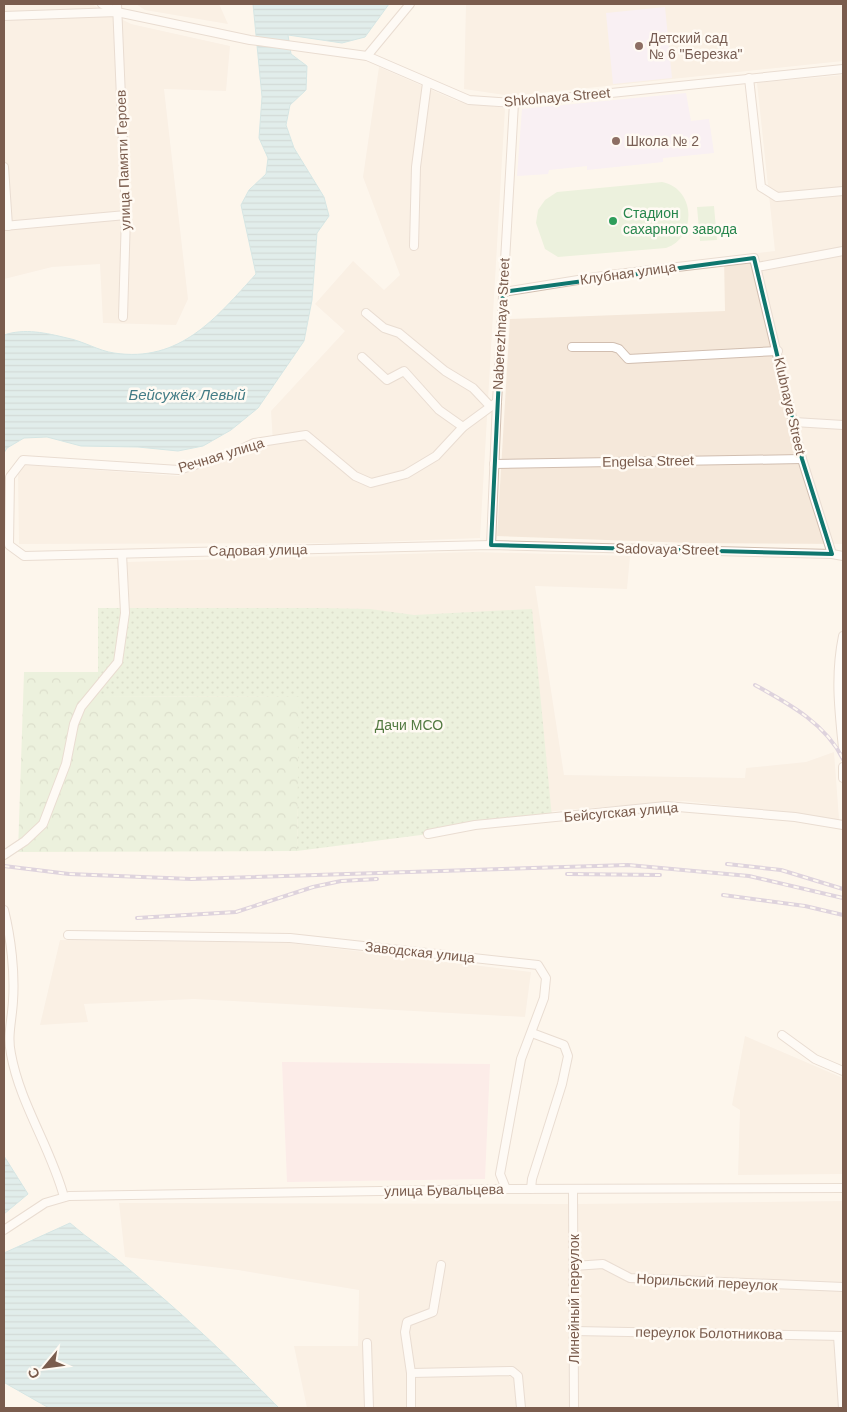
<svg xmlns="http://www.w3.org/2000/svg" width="847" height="1412" viewBox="0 0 847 1412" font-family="Arial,sans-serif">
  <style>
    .residential { fill: #f5e8da }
    .education { fill: #f3e8fa }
    .medical { fill: #fbdfe3 }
    .grass { fill: #d8ecc9 }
    .forest { fill: url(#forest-crowns) }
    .garden { fill: url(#garden-dots) }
    .water { fill: url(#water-rules); stroke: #a5d3da }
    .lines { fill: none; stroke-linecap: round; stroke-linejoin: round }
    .minor-casing { stroke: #d1beb0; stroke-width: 10 }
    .minor { stroke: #fff; stroke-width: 8 }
    .rail-casing { stroke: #b9a8c9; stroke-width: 4 }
    .rail { stroke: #fffaf3; stroke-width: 2; stroke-dasharray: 5.5; stroke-linecap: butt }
    .marked { fill: none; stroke: #0f766e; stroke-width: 4; stroke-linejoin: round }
    .education-dot { fill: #8d6e63; stroke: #fffaf3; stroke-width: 2 }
    .leisure-dot { fill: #2e9e5b; stroke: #fffaf3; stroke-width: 2 }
    .labels { text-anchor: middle; stroke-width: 5; stroke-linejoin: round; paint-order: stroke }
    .education-label { font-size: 14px; fill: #785e54; stroke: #fffaf3; text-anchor: start }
    .street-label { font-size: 14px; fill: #7a5c4d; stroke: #fffaf3 }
    .leisure-label { font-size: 14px; fill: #27864d; stroke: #fffaf3; text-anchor: start }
    .park-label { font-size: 14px; fill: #537a41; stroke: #fffaf3 }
    .water-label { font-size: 15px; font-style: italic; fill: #437c86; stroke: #fffaf3 }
  </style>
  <defs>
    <pattern id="forest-crowns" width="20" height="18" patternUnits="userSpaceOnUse" patternTransform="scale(1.25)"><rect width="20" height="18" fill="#d8ecc9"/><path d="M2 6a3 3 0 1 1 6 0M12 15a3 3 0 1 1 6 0" fill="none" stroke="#b4c2a5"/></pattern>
    <pattern id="garden-dots" width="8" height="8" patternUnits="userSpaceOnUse" patternTransform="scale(1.25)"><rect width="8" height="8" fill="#d8ecc9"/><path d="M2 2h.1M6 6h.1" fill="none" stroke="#b4c2a5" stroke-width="1.8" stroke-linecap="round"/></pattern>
    <pattern id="water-rules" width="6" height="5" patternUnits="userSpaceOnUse" patternTransform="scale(1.25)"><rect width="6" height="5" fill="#bfe3e8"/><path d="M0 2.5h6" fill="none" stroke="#a0bbbe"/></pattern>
  </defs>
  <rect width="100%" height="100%" fill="#fdf6ec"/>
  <g class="residential">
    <path d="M4,4H91L131,24L230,46L226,91L164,89L188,299L176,325L103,323L100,264L52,267L4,279Z"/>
    <path d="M136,4H219L228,24L145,10Z"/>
    <path d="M466,4H843V61L512,96L464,89Z"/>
    <path d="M379,67L457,101L505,108L480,538L351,543L19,544L18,472L24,465L178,476L273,443L271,411L345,331L315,304L353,261L384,290L400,275L363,177Z"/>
    <path d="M843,75V544L691,543L497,536L510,319L725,311L724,257L775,251L757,83Z"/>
    <path d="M474,552L630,556L627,589L535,586L564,775L745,778L746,768L806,762L834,752L839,819H822L775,811L684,801L564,810L328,836L131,632L127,562Z"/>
    <path d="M60,940L289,943L531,972L525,1017L194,999L84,1004L88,1022L40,1025Z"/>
    <path d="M745,1036L843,1078V1174L738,1175L740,1110L732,1105Z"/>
    <path d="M843,1201V1408H307L294,1346H358L359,1290L238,1270L125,1257L119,1203L576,1204Z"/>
  </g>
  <g class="education">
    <path d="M665,7L672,78L613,84L606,13Z"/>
    <path d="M686,93L691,121L709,119L714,153L663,158V162L587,170V166L549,170L548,174L517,176L522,109Z"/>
  </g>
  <path class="medical" d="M282,1062L490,1064L485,1179L287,1182Z"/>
  <g class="grass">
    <path d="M662,182C695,188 698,237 666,248L558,257L545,249L536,223L538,210L545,200L557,192Z"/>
    <path d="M714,206L717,240L700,241L697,207Z"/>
  </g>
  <path class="forest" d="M24,672H98V696L300,697L297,851L18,852Z"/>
  <path class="garden" d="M98,608H319L370,609L414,615L532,609L552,818L297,851L299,697L98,696Z"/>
  <g class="water">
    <path d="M253,4H389L365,37L342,43L288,35L291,54L307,66L306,90L290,105L286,125L294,148L324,197L329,216L317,233L312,300L304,341L258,408L231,430L203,446L178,451L138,447L81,446L47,437L24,438L7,448L4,453V335C25,328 46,333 67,338C83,341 99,351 114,353C180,363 216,318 256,274L241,205L249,190L266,174L268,158L259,138L262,97Z"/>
    <path d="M4,1156L28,1194L4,1214Z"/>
    <path d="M70,1223C89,1240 111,1253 130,1270C182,1313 232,1360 279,1408H49L5,1383L4,1253Z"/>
  </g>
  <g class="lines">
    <defs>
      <g id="minor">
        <path d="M102,4L115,11"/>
        <path d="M117,4L126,215L123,317"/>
        <path d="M4,16L117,12L250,40L367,56L469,100L514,103L843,69"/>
        <path d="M367,56L410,4"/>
        <path d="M749,78L761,187L777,197L843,191"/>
        <path d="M4,167L8,226"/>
        <path d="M4,226L126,215"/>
        <path d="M414,246L416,167L427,83"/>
        <path d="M757,267L843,251"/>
        <path d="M503,292L609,275L754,258L802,459L832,554"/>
        <path d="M366,313L384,328L399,333L445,371L473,388L490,406"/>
        <path d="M572,347H613L619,349L628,359L778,351"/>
        <path d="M362,357L387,380L404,371L439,410L463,427"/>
        <path d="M497,402L463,427L436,456L406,474L371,483L355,476L306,435L254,443L233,453L179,470L23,460L10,477L9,545L24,556L491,545L832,554L843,556"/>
        <path d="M794,422L843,425"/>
        <path d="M494,464L802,459"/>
        <path d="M491,545L497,402L514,103"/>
        <path d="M843,636C835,675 839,709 843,748"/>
        <path d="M843,767V778"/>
        <path d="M428,834L475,825L666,806L795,817L843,825"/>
        <path d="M4,855L25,841L43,824L66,764L74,724L81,707L118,662L125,613L122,554"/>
        <path d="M4,910C11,938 15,973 13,1001C12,1020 7,1036 11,1054C20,1104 51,1148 64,1197"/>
        <path d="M68,935L290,938L538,965L546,978L544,998L521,1059L500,1174L506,1189"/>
        <path d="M782,1035L815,1059L843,1071"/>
        <path d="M531,1189L532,1179L562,1084L568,1056L564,1045L532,1033"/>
        <path d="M573,1189L574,1408"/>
        <path d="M4,1230L45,1203L69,1196L506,1189L843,1188"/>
        <path d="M574,1266L603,1264L630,1278L843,1287"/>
        <path d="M574,1331L843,1336"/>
        <path d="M838,1336L843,1408"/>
        <path d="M367,1343L369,1408"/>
        <path d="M411,1373L512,1371L518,1376L521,1408"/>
        <path d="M411,1408V1373L405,1332L407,1322L433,1312L441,1265"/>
      </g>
    </defs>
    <use href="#minor" class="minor-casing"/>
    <use href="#minor" class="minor"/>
    <defs>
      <g id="rail">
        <path d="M755,685C789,704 825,723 843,759"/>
        <path d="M727,864L781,870L843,889"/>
        <path d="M4,866L69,874L191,879L628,865L749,876L843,898"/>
        <path d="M567,874L660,875"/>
        <path d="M723,895L805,906L843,915"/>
        <path d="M137,918L236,912L313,887L341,881L377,879"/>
      </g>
    </defs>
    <use href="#rail" class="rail-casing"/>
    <use href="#rail" class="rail"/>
  </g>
  <path d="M0 0H847V1412H0ZM754,258L802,459L832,554L491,545L503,292Z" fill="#fdf6ec" fill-opacity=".55" fill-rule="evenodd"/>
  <path class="marked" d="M754,258L802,459L832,554L491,545L503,292Z"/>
  <g class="education-dot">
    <circle cx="639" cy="46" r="5"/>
    <circle cx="616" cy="141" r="5"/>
  </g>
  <circle class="leisure-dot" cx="613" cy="221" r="5"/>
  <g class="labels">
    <g class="education-label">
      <text x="649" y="43">Детский сад<tspan x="649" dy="16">№ 6 "Березка"</tspan></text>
      <text x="626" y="146">Школа № 2</text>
    </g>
    <g class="street-label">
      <text transform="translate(557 97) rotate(-5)" y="5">Shkolnaya Street</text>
      <text transform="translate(123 160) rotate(-92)" y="5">улица Памяти Героев</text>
      <text transform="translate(628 273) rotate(-8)" y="5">Клубная улица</text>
      <text transform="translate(501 324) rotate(-87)" y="5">Naberezhnaya Street</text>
      <text transform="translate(790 406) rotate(77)" y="5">Klubnaya Street</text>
      <text transform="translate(221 455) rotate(-17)" y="5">Речная улица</text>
      <text transform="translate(648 461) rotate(-1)" y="5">Engelsa Street</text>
      <text transform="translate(667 549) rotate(1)" y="5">Sadovaya Street</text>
      <text transform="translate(258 550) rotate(-1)" y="5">Садовая улица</text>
      <text transform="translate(621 812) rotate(-5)" y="5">Бейсугская улица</text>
      <text transform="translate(420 952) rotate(6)" y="5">Заводская улица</text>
      <text transform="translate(444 1190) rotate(-1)" y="5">улица Бувальцева</text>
      <text transform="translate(707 1282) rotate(3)" y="5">Норильский переулок</text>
      <text transform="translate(574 1299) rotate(-90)" y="5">Линейный переулок</text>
      <text transform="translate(709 1333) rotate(1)" y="5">переулок Болотникова</text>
    </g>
    <g class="leisure-label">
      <text x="623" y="218">Стадион<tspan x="623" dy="16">сахарного завода</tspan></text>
    </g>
    <g class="park-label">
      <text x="409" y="730">Дачи МСО</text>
    </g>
    <g class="water-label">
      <text x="187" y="400">Бейсужёк Левый</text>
    </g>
  </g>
  <rect width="847" height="1412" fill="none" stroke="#7a5c4d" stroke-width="10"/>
  <g transform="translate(45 1367) rotate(241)" stroke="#fffaf3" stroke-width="4" paint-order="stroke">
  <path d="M0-4L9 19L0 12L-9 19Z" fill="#7a5c4d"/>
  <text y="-8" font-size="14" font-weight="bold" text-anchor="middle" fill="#7a5c4d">С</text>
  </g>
</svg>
